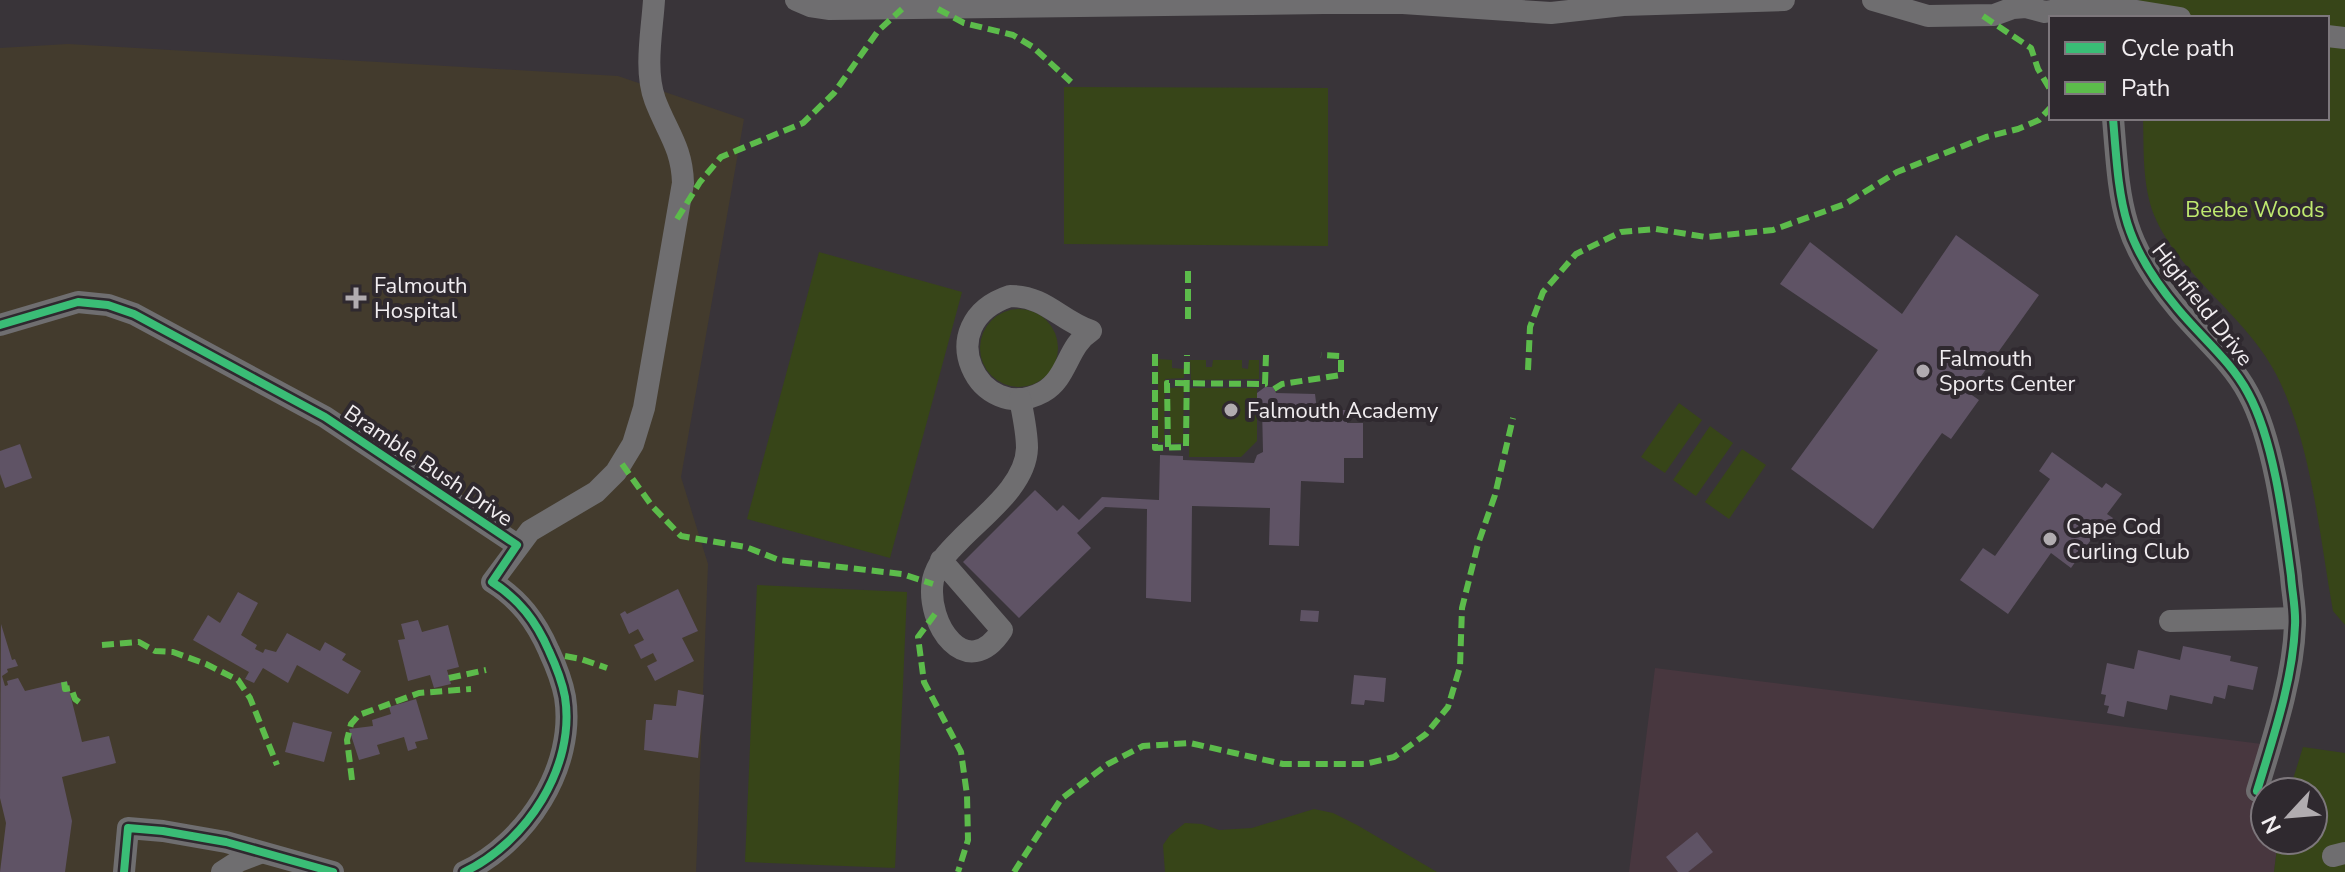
<svg xmlns="http://www.w3.org/2000/svg" width="2345" height="872" viewBox="0 0 2345 872" font-family="'Nunito Sans',sans-serif">
  <style>
    .education { fill: #48373f }
    .medical { fill: #433b2d }
    .green { fill: #374518 }
    .building { fill: #5f5365 }
    .lines { fill: none; stroke-linecap: round; stroke-linejoin: round }
    .minor { stroke: #6f6e70; stroke-width: 22 }
    .quiet { stroke: #5cbc4b; stroke-width: 6; stroke-dasharray: 12 6; stroke-linecap: butt }
    .cycleway-casing { stroke: #2f292f; stroke-width: 13 }
    .cycleway { stroke: #3abd76; stroke-width: 8 }
    .poi-dot { fill: #b1acb0; stroke: #2f292f; stroke-width: 3 }
    .labels { text-anchor: middle; stroke-width: 8; stroke-linejoin: round; paint-order: stroke }
    .park-label { font-size: 22px; fill: #bfe96f; stroke: #2f292f }
    .poi-label { font-size: 22px; fill: #f1edf0; stroke: #2f292f; text-anchor: start }
    .street-label { font-size: 22px; fill: #f1edf0; stroke: #2f292f }
  </style>
  <rect width="100%" height="100%" fill="#393439"/>
  <path class="education" d="M1655,668L2262,744L2265,840H2278L2274,872H1629Z"/>
  <path class="medical" d="M68,44L618,76L744,119L681,477L708,564L696,872H0V48Z"/>
  <g class="green">
    <path d="M2139,0H2345V625L2333,611C2319,534 2312,444 2276,374C2245,314 2180,277 2154,215C2142,184 2144,150 2143,118H2327V18H2139Z"/>
    <path d="M1064,87L1328,88V246L1064,244Z"/>
    <path d="M819,252L962,292L890,558L747,519Z"/>
    <circle cx="1019" cy="348" r="39"/>
    <path d="M1158,359L1172,360V368L1184,369V378L1165,379L1164,442H1158Z"/>
    <path d="M1190,360H1206V367H1212L1213,360H1242V368L1248,369L1249,360H1259V379L1191,380Z"/>
    <path d="M1184,387L1183,443H1170V388Z"/>
    <path d="M1190,388H1257V441L1241,457H1189Z"/>
    <path d="M1679,403L1702,420L1665,473L1641,457Z"/>
    <path d="M1710,426L1733,443L1696,496L1673,480Z"/>
    <path d="M1742,449L1766,465L1729,519L1705,502Z"/>
    <path d="M757,585L907,592L895,868L745,862Z"/>
    <path d="M2303,747L2345,753V872H2274L2278,840H2313V792H2289Z"/>
    <path d="M1314,809L1333,813L1357,825L1437,872H1165L1163,845L1170,835L1185,823L1202,824L1219,830L1252,828Z"/>
  </g>
  <g class="building">
    <path d="M1956,235L2039,295L1969,393L1979,400L1951,439L1942,433L1873,529L1791,469L1878,350L1780,284L1810,242L1902,314Z"/>
    <path d="M1265,387H1273L1276,393L1315,394L1317,410H1347V423H1363V458H1344V483L1301,481L1299,546L1269,545L1270,508L1192,506L1191,602L1146,598L1147,509L1105,507L1077,533L1091,548L1019,618L963,562L1035,490L1057,511L1063,505L1079,520L1102,497L1159,500L1160,455L1183,456V460L1254,463L1257,455L1263,452L1262,407L1257,400V393Z"/>
    <path d="M20,444L32,478L5,488L0,474V451Z"/>
    <path d="M2052,452L2102,488L2106,483L2122,494L2107,514L2113,518L2104,530L2100,527L2071,568L2051,553L2008,614L1960,580L1983,548L1995,556L2050,479L2039,471Z"/>
    <path d="M678,589L698,631L682,638L694,661L655,681L647,666L657,661L653,653L641,659L634,645L644,640L638,629L629,634L620,614L625,611L627,614Z"/>
    <path d="M238,592L258,603L241,635L257,645L255,649L263,653L265,649L276,652L287,633L320,651L325,642L346,654L342,660L361,671L348,694L297,665L288,683L263,668L254,683L245,679L249,672L193,640L208,615L220,623Z"/>
    <path d="M1301,610L1319,611L1318,622L1300,621Z"/>
    <path d="M418,620L422,632L448,625L459,667L447,670L451,684L434,688L430,675L408,681L398,640L405,639L401,624Z"/>
    <path d="M1,624L12,660L15,659L18,666L7,669L8,672L2,676L5,686L8,685L7,681L18,678L25,691L67,681L82,742L109,736L116,763L62,777L72,821L65,872H0L6,823L0,798Z"/>
    <path d="M2183,646L2231,656L2230,661L2258,667L2253,690L2228,685L2225,699L2214,696L2212,704L2170,695L2167,710L2127,701L2124,717L2107,713L2109,706L2104,705L2106,695L2101,694L2107,663L2134,669L2138,650L2180,660Z"/>
    <path d="M1354,675L1386,678L1384,702L1365,700L1364,705L1351,704Z"/>
    <path d="M678,690L704,695L698,758L644,750L646,720H652L654,704L676,706Z"/>
    <path d="M416,699L428,739L415,742L417,748L408,751L404,737L377,745L380,754L359,760L349,729L373,726L372,720L391,714L389,707Z"/>
    <path d="M293,722L332,732L324,762L285,752Z"/>
    <path d="M1697,832L1713,852L1688,872H1678L1666,857Z"/>
  </g>
  <g class="lines">
    <g class="minor">
      <path d="M796,0L810,6L830,9L1324,3H1403L1551,13L1623,5L1784,0"/>
      <path d="M1873,0L1928,16L1994,15L2013,8L2026,7L2045,12L2077,7H2111L2180,18"/>
      <path d="M2327,36L2345,38"/>
      <path d="M2113,118C2120,204 2120,240 2178,309C2201,337 2231,361 2248,393C2274,440 2284,523 2291,576C2292,592 2296,609 2295,625C2293,680 2273,738 2257,791"/>
      <path d="M1010,296C1046,296 1059,320 1091,331C1067,346 1068,378 1043,392C979,427 928,323 1010,296Z"/>
      <path d="M0,325L78,302L108,305L134,314L325,417L517,545"/>
      <path d="M941,560L1002,630C967,684 925,624 933,580C937,563 948,552 960,540C984,515 1026,485 1027,448C1027,432 1023,414 1020,399"/>
      <path d="M2170,621L2295,618"/>
      <path d="M2333,856L2345,853"/>
      <path d="M124,872L128,828L163,831L226,842L333,872"/>
      <path d="M222,872L239,861L260,853"/>
      <path d="M464,872C526,843 576,767 565,697C562,681 556,666 549,651C536,621 519,599 492,582L530,531L596,492L616,472L633,444L644,408L683,183C682,147 667,132 655,100C644,70 652,32 654,0"/>
    </g>
    <g class="quiet">
      <path d="M938,9L964,23L1013,35L1033,47L1071,82"/>
      <path d="M1983,16L2031,48L2038,69L2051,91"/>
      <path d="M677,219L700,182L721,157L803,123L834,93L878,31L902,9"/>
      <path d="M1188,319V265"/>
      <path d="M1155,354V448L1186,447L1187,355"/>
      <path d="M1528,370L1530,327L1543,292L1576,254L1621,232L1656,229L1706,237L1773,230L1845,204L1897,172L1986,137L2018,129L2039,120L2051,107"/>
      <path d="M1274,389L1282,384L1341,375V356L1321,355"/>
      <path d="M1168,447L1167,383L1265,384L1266,355"/>
      <path d="M622,464L652,506L681,536L746,547L779,560L902,574L933,584"/>
      <path d="M935,614L918,637L924,682L961,752L967,795L968,840L958,872"/>
      <path d="M102,645L139,642L155,651L173,652L206,664L238,680L250,698L277,765"/>
      <path d="M565,656L581,659L607,668"/>
      <path d="M449,678L486,670"/>
      <path d="M64,682L65,689L71,688L75,699L83,705"/>
      <path d="M352,780L347,740L351,724L359,715L419,693L471,689"/>
      <path d="M1014,872L1061,799L1108,764L1143,746L1190,743L1283,764H1365L1394,757L1426,734L1448,707L1460,667L1462,608L1478,544L1495,495L1513,418"/>
    </g>
    <defs>
      <g id="cycleway">
        <path d="M2113,118C2120,204 2120,240 2178,309C2201,337 2231,361 2248,393C2274,440 2284,523 2291,576C2292,592 2296,609 2295,625C2293,680 2273,738 2257,791"/>
        <path d="M0,325L78,302L108,305L134,314L325,417L517,545L492,582C519,599 536,621 549,651C556,666 562,681 565,697C576,767 526,843 464,872"/>
        <path d="M124,872L128,828L163,831L226,842L333,872"/>
      </g>
    </defs>
    <use href="#cycleway" class="cycleway-casing"/>
    <use href="#cycleway" class="cycleway"/>
  </g>
  <g class="poi-dot">
    <path d="M352 286h8v8h8v8h-8v8h-8v-8h-8v-8h8z"/>
    <circle cx="1923" cy="371" r="8"/>
    <circle cx="1231" cy="410" r="8"/>
    <circle cx="2050" cy="539" r="8"/>
  </g>
  <g class="labels">
    <g class="park-label">
      <text x="2255" y="217">Beebe Woods</text>
    </g>
    <g class="poi-label">
      <text x="374" y="293">Falmouth<tspan x="374" dy="25">Hospital</tspan></text>
      <text x="1939" y="366">Falmouth<tspan x="1939" dy="25">Sports Center</tspan></text>
      <text x="1247" y="418">Falmouth Academy</text>
      <text x="2066" y="534">Cape Cod<tspan x="2066" dy="25">Curling Club</tspan></text>
    </g>
    <g class="street-label">
      <text transform="translate(2203 304) rotate(52)" y="8">Highfield Drive</text>
      <text transform="translate(429 465) rotate(34)" y="8">Bramble Bush Drive</text>
    </g>
  </g>
  <rect x="2049" y="16" width="280" height="104" fill="#2f292f" stroke="#7d777c" stroke-width="2"/>
  <rect x="2065" y="42" width="40" height="12" fill="#3abd76" stroke="#7d777c" stroke-width="2"/>
  <text x="2121" y="56" font-size="24" fill="#f1edf0">Cycle path</text>
  <rect x="2065" y="82" width="40" height="12" fill="#5cbc4b" stroke="#7d777c" stroke-width="2"/>
  <text x="2121" y="96" font-size="24" fill="#f1edf0">Path</text>
  <g transform="translate(2289 816) rotate(244)"><circle r="38" fill="#2f292f" stroke="#7d777c" stroke-width="2"/>
  <path d="M0-6L14 30L0 20L-14 30Z" fill="#b1acb0"/>
  <text y="-12" font-size="22" font-weight="bold" text-anchor="middle" fill="#f1edf0">N</text>
  </g>
</svg>
